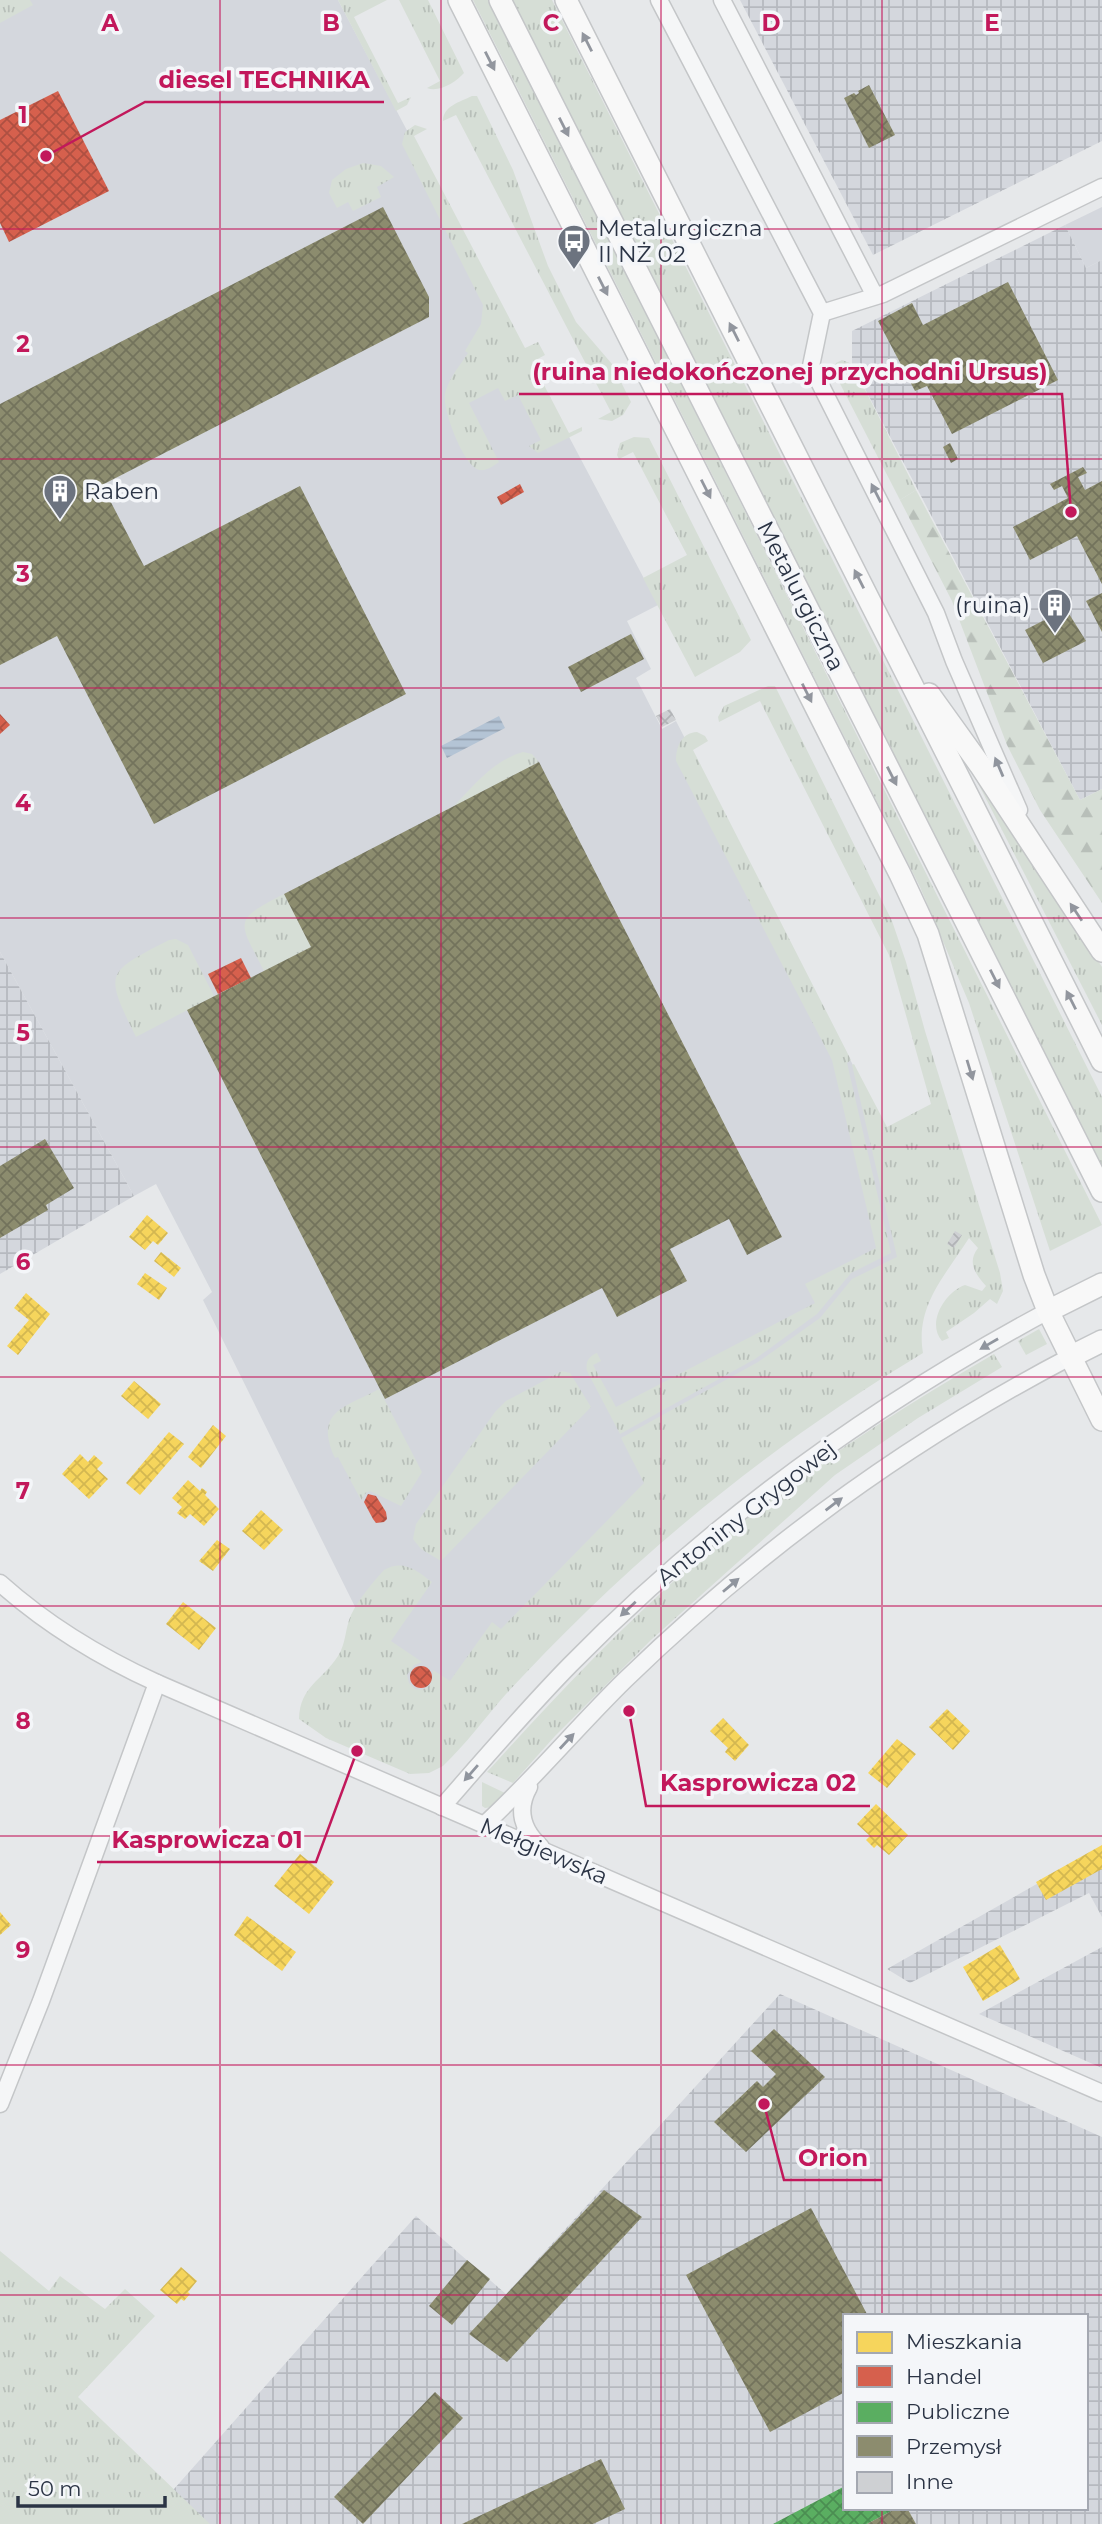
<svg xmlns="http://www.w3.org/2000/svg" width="1102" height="2524" viewBox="0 0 1102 2524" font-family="Montserrat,sans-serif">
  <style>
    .built { fill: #d4d7dd }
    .industrial { fill: url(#industrial-grid); fill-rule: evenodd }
    .grass { fill: url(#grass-tufts) }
    .forest { fill: url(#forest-firs) }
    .water { fill: url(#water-rules) }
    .homes { fill: url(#homes-cross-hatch) }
    .shops { fill: url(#shops-cross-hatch) }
    .public { fill: url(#public-cross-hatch) }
    .industry { fill: url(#industry-cross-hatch) }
    .building { fill: url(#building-cross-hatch) }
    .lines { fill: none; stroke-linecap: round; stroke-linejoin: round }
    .street-casing { stroke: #c4c6c8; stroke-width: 19 }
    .secondary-casing { stroke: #c4c6c8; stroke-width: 24 }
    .street { stroke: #f5f6f7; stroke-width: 16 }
    .secondary { stroke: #f8f8f8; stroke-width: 21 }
    .oneway { fill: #92969e }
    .oneway2 { fill: #90959e }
    .grid { fill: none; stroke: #c2185b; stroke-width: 2; stroke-opacity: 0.55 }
    .labels { text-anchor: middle; stroke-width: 7; stroke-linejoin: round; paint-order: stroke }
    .poi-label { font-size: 23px; fill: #2b3445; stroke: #f4f6f9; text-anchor: start }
    .street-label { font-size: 23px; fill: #2b3445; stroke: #f4f6f9 }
    .grid-label { font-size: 23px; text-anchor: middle; font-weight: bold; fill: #c2185b; stroke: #f4f6f9; stroke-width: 7; stroke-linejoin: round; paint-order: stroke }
    .leader { fill: none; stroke: #c2185b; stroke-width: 2.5 }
    .callout-dot { fill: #c2185b; stroke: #f4f6f9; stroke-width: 2.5 }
    .callout-label { font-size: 24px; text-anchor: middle; font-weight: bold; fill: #c2185b; stroke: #f4f6f9; stroke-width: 7; stroke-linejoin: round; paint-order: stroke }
  </style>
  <defs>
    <pattern id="industrial-grid" width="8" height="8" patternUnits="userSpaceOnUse" patternTransform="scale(1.75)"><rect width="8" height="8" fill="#d4d7dd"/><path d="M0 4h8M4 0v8" fill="none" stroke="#b6b9bf"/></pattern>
    <pattern id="grass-tufts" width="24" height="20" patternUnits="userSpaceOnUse" patternTransform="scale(1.75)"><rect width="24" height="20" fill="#d6ded6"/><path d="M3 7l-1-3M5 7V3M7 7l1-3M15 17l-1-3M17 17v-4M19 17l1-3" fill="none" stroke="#b8bfb9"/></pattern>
    <pattern id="forest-firs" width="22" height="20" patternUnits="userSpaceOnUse" patternTransform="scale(1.75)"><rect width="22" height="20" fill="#d6ded6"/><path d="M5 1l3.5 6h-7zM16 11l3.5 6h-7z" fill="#b8bfb9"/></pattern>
    <pattern id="water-rules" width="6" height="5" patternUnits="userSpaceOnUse" patternTransform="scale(1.75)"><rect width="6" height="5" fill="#b4c4d5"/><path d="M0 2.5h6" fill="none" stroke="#93a0af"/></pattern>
    <pattern id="homes-cross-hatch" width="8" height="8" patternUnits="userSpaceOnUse" patternTransform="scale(1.75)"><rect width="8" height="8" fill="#f6d55c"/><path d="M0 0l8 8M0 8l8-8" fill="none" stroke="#d3b751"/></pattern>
    <pattern id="shops-cross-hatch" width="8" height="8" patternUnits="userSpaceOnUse" patternTransform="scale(1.75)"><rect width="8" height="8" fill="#d6604d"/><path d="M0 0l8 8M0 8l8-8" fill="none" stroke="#ae5042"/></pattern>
    <pattern id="public-cross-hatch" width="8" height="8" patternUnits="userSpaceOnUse" patternTransform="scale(1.75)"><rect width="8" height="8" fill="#5aae61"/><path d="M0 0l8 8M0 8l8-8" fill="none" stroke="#4b8e52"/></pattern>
    <pattern id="industry-cross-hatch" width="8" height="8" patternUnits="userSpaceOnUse" patternTransform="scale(1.75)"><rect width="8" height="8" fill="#8c8c6e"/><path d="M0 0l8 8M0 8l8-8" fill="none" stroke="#73735c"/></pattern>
    <pattern id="building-cross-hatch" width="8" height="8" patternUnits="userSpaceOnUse" patternTransform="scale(1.75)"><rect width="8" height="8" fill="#ced0d3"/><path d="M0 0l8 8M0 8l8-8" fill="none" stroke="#b1b3b6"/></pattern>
  </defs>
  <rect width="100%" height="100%" fill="#e6e8ea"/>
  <g class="built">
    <path d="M0,0H338L658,605L627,621L651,669L636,678L662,729L676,721L855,1069L900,1258L777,1379L421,1740L203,1300L212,1292L156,1184L134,1196L0,952Z"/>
    <path d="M1102,207V260L1086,268L1065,225Z"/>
  </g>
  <g class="industrial">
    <path d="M740,0H1102V141L873,255Z"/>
    <path d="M1065,225L1086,268L1102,260V789L1080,800L852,364V331Z"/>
    <path d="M0,952L134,1196L0,1274Z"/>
    <path d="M1102,1847V1917L1089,1893L910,1983L887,1969Z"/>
    <path d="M1102,1947V2068L979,2014Z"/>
    <path d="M780,1994L1102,2137V2524H143L416,2216L506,2294ZM845,2316H1086V2508H845Z"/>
  </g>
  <g class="grass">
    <path d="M0,0H30L33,5L0,23Z"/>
    <path d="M338,0H387L354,17L398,103L411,97L407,105L396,111Z"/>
    <path d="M399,0H428L464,73C456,82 439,93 427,88L440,81Z"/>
    <path d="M473,0H489L1102,1225L1050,1251L969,1003L920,887Z"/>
    <path d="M510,0H552L1102,1097V1169Z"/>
    <path d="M472,96H477L513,170L548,266L576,322L612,364L631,402L623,415L612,421L598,419L611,412L456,115L443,121C443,106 460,102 472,96Z"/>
    <path d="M415,125L427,129L414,136L525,348L538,342L545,355L532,362L569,433L582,427V431L538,453L529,446L541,440L518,395L505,401L498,388L469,403L499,462C493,466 487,471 480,470C464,468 442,409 445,394C448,380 458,368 466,356L468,353L465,351L481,324L483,305L404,148L402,144L405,132Z"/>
    <path d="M363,163L381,166L394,177L377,187L381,197L353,211L348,202L337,208L329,193L332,180L346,169Z"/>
    <path d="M842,360L852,364L916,490L900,500L834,372L836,363Z"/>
    <path d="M634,437L649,438L751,640L740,652L695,677L643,578L687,555L633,452L619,459L617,455L620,443Z"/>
    <path d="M768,686H775L892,921L906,962L925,1031L1000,1273L1003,1291L997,1304L990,1299L974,1313L946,1332L949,1338L942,1341C926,1323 945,1292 965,1285L982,1291L986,1286C975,1274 967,1262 978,1248L969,1238C945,1276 915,1306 923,1353C802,1426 689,1512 587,1611C559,1638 532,1666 506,1694C485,1718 466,1744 443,1766L429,1773L410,1774L326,1738L299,1719C300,1686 322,1681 338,1656C346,1644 345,1628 351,1615C358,1600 373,1582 384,1570C403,1559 416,1570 432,1582L391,1641L422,1662L414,1665L407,1675L409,1683L415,1689C429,1692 433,1683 433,1670L450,1681L492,1622L501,1629L644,1483L621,1438L758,1362L820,1318L852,1279L897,1257L852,1065L854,1064L887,1127L931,1104L889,955L760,701L719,722L718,717L724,706Z"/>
    <path d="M697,732L705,736L708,741L693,750L851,1060L847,1063L891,1253L851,1273L817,1314L755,1359L620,1434L587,1371C585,1362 589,1356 597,1353L601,1361L593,1365L616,1407L815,1303L805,1284L876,1248L832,1060L676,761C676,747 681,733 697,732Z"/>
    <path d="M523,752L532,754L539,762L454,806C474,785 494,760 523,752Z"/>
    <path d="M963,754L1102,967V1025Z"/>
    <path d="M284,894L311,947L264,971C239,921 231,921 284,894Z"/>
    <path d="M176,939L188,945L214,996L136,1037C104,972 105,973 169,940Z"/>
    <path d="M1039,1329L1047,1344L1026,1355L1018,1341Z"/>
    <path d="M994,1354L1002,1367L918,1418L835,1475L652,1639L555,1736L513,1783L487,1772C553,1699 620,1628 693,1564C785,1482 889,1415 994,1354Z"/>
    <path d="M562,1371L570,1373L591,1407L441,1561L421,1549L413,1539L416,1524L495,1412L506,1401Z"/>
    <path d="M379,1389L422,1472L401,1506L370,1491L366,1493L361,1500L338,1457L335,1458C314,1411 344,1408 379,1389Z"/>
    <path d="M482,1782L505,1793L492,1807L485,1808L482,1806Z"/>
    <path d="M0,2251L49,2291L60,2276L105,2309L125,2289L155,2316L78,2397L210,2524H0Z"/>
  </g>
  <path class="forest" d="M916,490L1080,800L1102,789V903L1040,810L1007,745L952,601L900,500Z"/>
  <path class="water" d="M499,716L505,728L447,758L441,746Z"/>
  <g class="homes">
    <path d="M147,1215L168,1233L158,1245L153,1241L145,1250L129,1237Z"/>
    <path d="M161,1252L181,1268L174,1277L154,1261Z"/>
    <path d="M145,1273L167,1288L159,1300L137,1284Z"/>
    <path d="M26,1293L50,1314L18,1355L7,1346L29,1320L14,1308Z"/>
    <path d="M134,1381L161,1404L148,1419L121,1396Z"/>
    <path d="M213,1425L226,1436L201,1468L188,1457Z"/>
    <path d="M169,1432L184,1444L140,1495L126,1483Z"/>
    <path d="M80,1454L88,1462L94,1455L103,1463L97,1469L108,1479L89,1499L62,1474Z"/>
    <path d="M188,1480L200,1491L202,1488L207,1492L205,1495L219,1509L204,1526L190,1514L185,1519L177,1513L182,1507L172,1498Z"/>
    <path d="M261,1510L283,1530L264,1550L242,1531Z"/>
    <path d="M217,1540L230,1549L213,1571L199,1561Z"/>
    <path d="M183,1602L216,1628L199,1650L166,1624Z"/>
    <path d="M947,1709L970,1731L953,1750L929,1727Z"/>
    <path d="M723,1718L749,1745L735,1761L725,1752L728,1748L710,1731Z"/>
    <path d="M897,1739L916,1754L887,1788L868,1773Z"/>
    <path d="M876,1804L908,1835L889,1855L877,1845L874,1848L866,1840L870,1836L857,1824Z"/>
    <path d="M1102,1845V1869L1046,1900L1036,1882Z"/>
    <path d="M300,1854L334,1882L309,1914L274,1886Z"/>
    <path d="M0,1912L11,1925L0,1935Z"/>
    <path d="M247,1916L296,1952L282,1971L234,1935Z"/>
    <path d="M1000,1945L1020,1979L983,2001L963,1967Z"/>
    <path d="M181,2267L197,2281L188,2292L190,2294L184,2301L181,2299L177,2304L160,2290Z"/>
  </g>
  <g class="shops">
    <path d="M58,91L109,191L9,242L0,223V120Z"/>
    <path d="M520,484L524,492L501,505L497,497Z"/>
    <path d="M0,714L10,725L0,734Z"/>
    <path d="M241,958L251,978L218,994L208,974Z"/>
    <path d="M368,1494L376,1496L386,1512L387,1519L384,1522L376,1523L373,1519L364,1502Z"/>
    <circle cx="421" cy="1677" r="11"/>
  </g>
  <path class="public" d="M845,2486V2508H897L867,2524H773Z"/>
  <g class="industry">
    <path d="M869,85L895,135L869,148L844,98L854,93L856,95L859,93L858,91Z"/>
    <path d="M383,207L429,297V317L102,485L144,566L300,486L406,694L154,824L57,636L0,665V404Z"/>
    <path d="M1008,282L1058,380L952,434L927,386L915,391L878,321L912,303L923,325Z"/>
    <path d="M950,443L958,459L951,463L943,447Z"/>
    <path d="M1083,467L1087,473L1078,477L1085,490L1102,481V584L1077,536L1030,560L1013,527L1068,498L1062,486L1054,490L1050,484Z"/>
    <path d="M1102,593V632L1086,601Z"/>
    <path d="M1066,609L1086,641L1043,663L1025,630Z"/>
    <path d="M631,634L644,659L581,692L568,667Z"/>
    <path d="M539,762L782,1237L747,1255L729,1219L670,1249L687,1281L617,1317L602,1288L385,1399L187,1010L311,947L284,894Z"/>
    <path d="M45,1139L74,1188L46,1205L48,1210L0,1238V1166Z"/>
    <path d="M774,2029L825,2077L746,2152L714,2122L757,2081L763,2087L776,2074L751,2051Z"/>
    <path d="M604,2190L642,2217L507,2362L469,2334Z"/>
    <path d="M811,2208L868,2316H845V2392L770,2432L686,2275Z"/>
    <path d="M467,2260L490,2279L452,2325L429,2306Z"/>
    <path d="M435,2392L463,2418L363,2524L334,2497Z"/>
    <path d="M601,2459L625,2509L593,2524H462Z"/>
    <path d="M897,2508H907L916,2524H867Z"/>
  </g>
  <g class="building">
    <path d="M670,709L676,720L662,727L656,716Z"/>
    <path d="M955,1231L962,1235L954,1248L947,1244Z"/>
  </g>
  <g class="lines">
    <defs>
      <g id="street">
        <path d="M659,0L822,313L811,366L936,613L954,661L1019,810"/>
        <path d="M722,0L875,296"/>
        <path d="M822,313L883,294L1102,187"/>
        <path d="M0,1583C47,1625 100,1657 157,1683L1102,2093"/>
        <path d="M529,1787C516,1810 522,1830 541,1847"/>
        <path d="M442,1807C484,1759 525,1711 570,1665C709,1523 873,1405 1048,1311"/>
        <path d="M484,1825C534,1779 577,1727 625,1680C757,1552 907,1442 1070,1357"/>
        <path d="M0,2104L41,2001L157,1683"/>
      </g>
      <g id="secondary">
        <path d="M459,0L900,874L928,934L1034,1275L1048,1311L1102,1420"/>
        <path d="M500,0L1102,1191"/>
        <path d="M566,0L1102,1061"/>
        <path d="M929,694L980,765L1102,951"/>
        <path d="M1048,1311L1102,1284"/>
        <path d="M1070,1357L1102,1341"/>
      </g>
    </defs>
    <use href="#street" class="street-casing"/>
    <use href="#secondary" class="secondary-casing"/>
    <use href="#street" class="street"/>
    <use href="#secondary" class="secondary"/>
  </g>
  <defs><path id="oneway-solid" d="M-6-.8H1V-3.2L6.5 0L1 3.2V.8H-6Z" transform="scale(1.75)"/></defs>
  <g class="oneway">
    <use href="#oneway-solid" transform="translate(587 42) rotate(-117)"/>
    <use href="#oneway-solid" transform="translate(490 61) rotate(63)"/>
    <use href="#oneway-solid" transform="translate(564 127) rotate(63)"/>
    <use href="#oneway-solid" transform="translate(603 286) rotate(63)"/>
    <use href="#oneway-solid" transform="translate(734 332) rotate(-117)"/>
    <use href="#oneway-solid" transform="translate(706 489) rotate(63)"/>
    <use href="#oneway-solid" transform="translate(859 579) rotate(-117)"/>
    <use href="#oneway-solid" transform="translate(807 693) rotate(63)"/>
    <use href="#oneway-solid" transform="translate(892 776) rotate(63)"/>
    <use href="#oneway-solid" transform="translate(1076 912) rotate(-124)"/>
    <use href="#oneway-solid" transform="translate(995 979) rotate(63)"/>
    <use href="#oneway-solid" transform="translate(1071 1000) rotate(-117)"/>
    <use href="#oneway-solid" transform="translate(970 1070) rotate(73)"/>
  </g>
  <g class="oneway2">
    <use href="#oneway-solid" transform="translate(876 493) rotate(-117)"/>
    <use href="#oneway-solid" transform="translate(999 767) rotate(-113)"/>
    <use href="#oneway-solid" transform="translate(989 1344) rotate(150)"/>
    <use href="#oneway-solid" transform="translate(834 1504) rotate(-37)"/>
    <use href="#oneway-solid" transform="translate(731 1585) rotate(-40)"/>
    <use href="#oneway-solid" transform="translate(628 1609) rotate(137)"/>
    <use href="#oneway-solid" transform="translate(567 1741) rotate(-47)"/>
    <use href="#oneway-solid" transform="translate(471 1773) rotate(131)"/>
  </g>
  <path class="grid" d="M220,0V2524M441,0V2524M661,0V2524M882,0V2316M0,229H1102M0,459H1102M0,688H1102M0,918H1102M0,1147H1102M0,1377H1102M0,1606H1102M0,1836H1102M0,2065H1102M0,2295H1102M882,2508V2524"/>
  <defs>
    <symbol id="bus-pin" viewBox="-11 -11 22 30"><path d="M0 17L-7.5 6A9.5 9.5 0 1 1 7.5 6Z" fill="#6c737f" stroke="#f4f6f9"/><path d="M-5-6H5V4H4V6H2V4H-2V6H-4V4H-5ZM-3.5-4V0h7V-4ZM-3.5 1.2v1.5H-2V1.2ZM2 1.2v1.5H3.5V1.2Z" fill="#fff"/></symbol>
    <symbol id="building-pin" viewBox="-11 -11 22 30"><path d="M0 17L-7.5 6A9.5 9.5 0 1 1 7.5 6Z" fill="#6c737f" stroke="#f4f6f9"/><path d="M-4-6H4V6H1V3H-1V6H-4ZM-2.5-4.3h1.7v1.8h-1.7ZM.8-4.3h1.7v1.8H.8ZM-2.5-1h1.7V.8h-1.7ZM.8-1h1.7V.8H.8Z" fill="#fff"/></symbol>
  </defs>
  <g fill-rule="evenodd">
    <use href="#bus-pin" x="555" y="222" width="38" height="52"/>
    <use href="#building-pin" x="41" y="472" width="38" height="52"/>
    <use href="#building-pin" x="1036" y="586" width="38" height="52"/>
  </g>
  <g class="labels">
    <g class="poi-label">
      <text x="598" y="236">Metalurgiczna<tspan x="598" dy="26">II NŻ 02</tspan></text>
      <text x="84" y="499">Raben</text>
      <text x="1030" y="613" text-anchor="end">(ruina)</text>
    </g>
    <g class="street-label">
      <text transform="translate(801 596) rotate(63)" y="8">Metalurgiczna</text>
      <text transform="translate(746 1513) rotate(-38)" y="8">Antoniny Grygowej</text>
      <text transform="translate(544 1851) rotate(23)" y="8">Mełgiewska</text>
    </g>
  </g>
  <g class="grid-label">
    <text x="110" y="31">A</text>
    <text x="331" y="31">B</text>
    <text x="551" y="31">C</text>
    <text x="771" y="31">D</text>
    <text x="992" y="31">E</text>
    <text x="23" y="123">1</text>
    <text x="23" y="352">2</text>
    <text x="23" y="582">3</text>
    <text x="23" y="811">4</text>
    <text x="23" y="1041">5</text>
    <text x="23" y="1270">6</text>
    <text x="23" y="1499">7</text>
    <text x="23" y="1729">8</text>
    <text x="23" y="1958">9</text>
  </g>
  <path class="leader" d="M46 156L145 102H384M1071 512L1062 394H519M629 1711L646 1806H870M357 1751L316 1862H97M764 2104L784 2180H882"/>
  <g class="callout-dot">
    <circle cx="46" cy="156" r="7"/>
    <circle cx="1071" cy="512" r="7"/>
    <circle cx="629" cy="1711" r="7"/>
    <circle cx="357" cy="1751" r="7"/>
    <circle cx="764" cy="2104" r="7"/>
  </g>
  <g class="callout-label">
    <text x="264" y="88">diesel TECHNIKA</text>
    <text x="790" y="380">(ruina niedokończonej przychodni Ursus)</text>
    <text x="758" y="1791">Kasprowicza 02</text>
    <text x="207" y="1848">Kasprowicza 01</text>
    <text x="833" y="2166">Orion</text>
  </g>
  <rect x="843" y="2314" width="245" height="196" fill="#f4f6f9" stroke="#a4a8b1" stroke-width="2"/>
  <rect x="857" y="2332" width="35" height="21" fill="#f6d55c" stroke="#a4a8b1" stroke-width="2"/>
  <text x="906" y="2349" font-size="21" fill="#2b3445">Mieszkania</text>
  <rect x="857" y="2366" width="35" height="21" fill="#d6604d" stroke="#a4a8b1" stroke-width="2"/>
  <text x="906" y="2384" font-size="21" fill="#2b3445">Handel</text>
  <rect x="857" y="2402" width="35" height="21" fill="#5aae61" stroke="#a4a8b1" stroke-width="2"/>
  <text x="906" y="2419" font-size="21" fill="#2b3445">Publiczne</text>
  <rect x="857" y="2436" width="35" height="21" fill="#8c8c6e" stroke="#a4a8b1" stroke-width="2"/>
  <text x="906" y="2454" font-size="21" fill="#2b3445">Przemysł</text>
  <rect x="857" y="2472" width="35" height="21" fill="#ced0d3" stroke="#a4a8b1" stroke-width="2"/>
  <text x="906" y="2489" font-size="21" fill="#2b3445">Inne</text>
  <path d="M18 2496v10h147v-10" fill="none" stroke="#2b3445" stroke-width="3.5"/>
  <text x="28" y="2496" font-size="21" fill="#2b3445" stroke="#f4f6f9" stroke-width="5" paint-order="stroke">50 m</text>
</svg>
